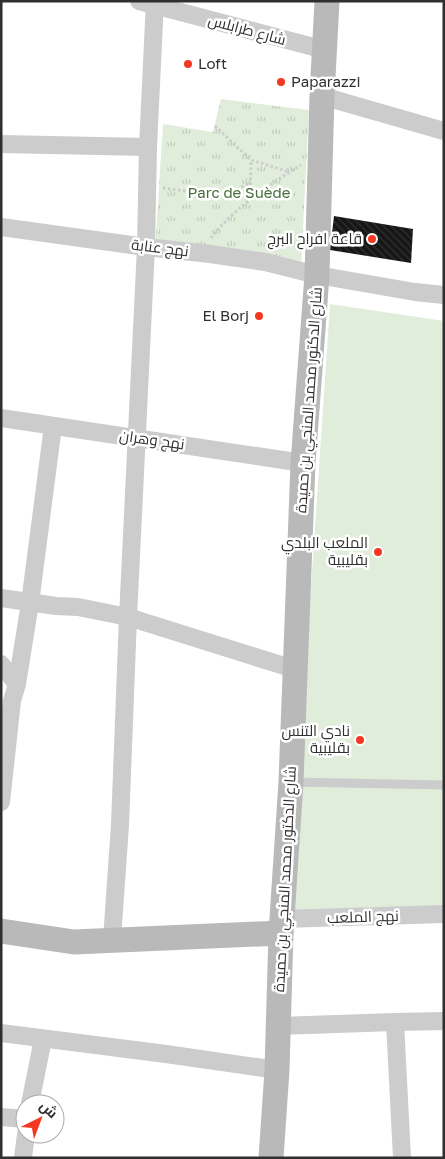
<svg xmlns="http://www.w3.org/2000/svg" width="445" height="1159" viewBox="0 0 445 1159" font-family="'Golos Text',Cairo,sans-serif">
  <style>
    .grass { fill: url(#grass-tufts) }
    .pitch { fill: #e1eddb }
    .building { fill: url(#building-back-hatch) }
    .lines { fill: none; stroke-linecap: round; stroke-linejoin: round }
    .path { stroke: #ccc; stroke-width: 3; stroke-dasharray: 2.5 2.5; stroke-linecap: butt }
    .lane { stroke: #ccc; stroke-width: 9 }
    .street { stroke: #ccc; stroke-width: 18 }
    .secondary { stroke: #b9b9b9; stroke-width: 25 }
    .poi-dot { fill: #f53821; stroke: #fff; stroke-width: 2 }
    .labels { text-anchor: middle; stroke-width: 5; stroke-linejoin: round; paint-order: stroke }
    .street-label { font-size: 15px; fill: #2f2f2f; stroke: #fff }
    .poi-label { font-size: 15px; fill: #2f2f2f; stroke: #fff; text-anchor: end }
    .park-label { font-size: 15px; fill: #476e38; stroke: #fff }
  </style>
  <defs>
    <pattern id="grass-tufts" width="24" height="20" patternUnits="userSpaceOnUse" patternTransform="scale(1.25)"><rect width="24" height="20" fill="#e1eddb"/><path d="M3 7l-1-3M5 7V3M7 7l1-3M15 17l-1-3M17 17v-4M19 17l1-3" fill="none" stroke="#c1ccbc"/></pattern>
    <pattern id="building-back-hatch" width="6" height="6" patternUnits="userSpaceOnUse" patternTransform="scale(1.25)"><rect width="6" height="6" fill="#161616"/><path d="M-1 5l2 2M0 0l6 6M5-1l2 2" fill="none" stroke="#303030"/></pattern>
  </defs>
  <rect width="100%" height="100%" fill="#fff"/>
  <path class="grass" d="M221,99L309,110L301,269L155,250L163,124L213,132Z"/>
  <path class="pitch" d="M330,304L444,321V912L289,915Z"/>
  <path class="building" d="M334,216L413,229L411,263L330,250Z"/>
  <g class="lines">
    <g class="path">
      <path d="M215,126L251,160L289,172"/>
      <path d="M163,188L208,194L229,193L250,183"/>
      <path d="M250,200L251,160"/>
      <path d="M211,238C232,210 270,184 301,165"/>
    </g>
    <path class="lane" d="M292,782L444,785"/>
    <g class="street">
      <path d="M139,1L325,50"/>
      <path d="M322,96L444,131"/>
      <path d="M1,144L148,147"/>
      <path d="M1,227L146,247L210,254L265,262L317,275L415,292L444,295"/>
      <path d="M1,418L303,463"/>
      <path d="M1,598L56,606L78,607L128,617L294,669"/>
      <path d="M1,664L17,684"/>
      <path d="M1,802L12,701L17,684L30,603L53,426"/>
      <path d="M282,919L444,914"/>
      <path d="M112,939L120,825L128,617L146,247L148,147L155,1"/>
      <path d="M395,1022L402,1158"/>
      <path d="M278,1026L395,1022L444,1021"/>
      <path d="M1,1033L166,1054L277,1070"/>
      <path d="M30,1104L43,1039"/>
      <path d="M1,1117L25,1119"/>
      <path d="M23,1158L26,1134"/>
    </g>
    <g class="secondary">
      <path d="M1,931L74,942L281,933"/>
      <path d="M271,1158L277,1070L281,933L291,782L303,463L317,275L322,96L327,1"/>
    </g>
  </g>
  <g class="poi-dot">
    <circle cx="188" cy="64" r="5"/>
    <circle cx="281" cy="82" r="5"/>
    <circle cx="372" cy="239" r="5"/>
    <circle cx="259" cy="316" r="5"/>
    <circle cx="378" cy="552" r="5"/>
    <circle cx="360" cy="740" r="5"/>
  </g>
  <g class="labels">
    <g class="street-label">
      <text transform="translate(247 30) rotate(15)" y="5">شارع طرابلس</text>
      <text transform="translate(160 248) rotate(7)" y="5">نهج عنابة</text>
      <text transform="translate(309 400) rotate(-86)" y="5">شارع الدكتور محمد المنجي بن حميدة</text>
      <text transform="translate(152 440) rotate(8)" y="5">نهج وهران</text>
      <text transform="translate(285 879) rotate(-87)" y="5">شارع الدكتور محمد المنجي بن حميدة</text>
      <text transform="translate(363 917) rotate(-2)" y="5">نهج الملعب</text>
    </g>
    <g class="poi-label">
      <text x="198" y="69" text-anchor="start">Loft</text>
      <text x="291" y="87" text-anchor="start">Paparazzi</text>
      <text x="362" y="244">قاعة افراح البرج</text>
      <text x="249" y="321">El Borj</text>
      <text x="368" y="548">الملعب البلدي<tspan x="368" dy="17">بقليبية</tspan></text>
      <text x="350" y="736">نادي التنس<tspan x="350" dy="17">بقليبية</tspan></text>
    </g>
    <g class="park-label">
      <text x="239" y="198">Parc de Suède</text>
    </g>
  </g>
  <rect width="445" height="1159" fill="none" stroke="#2f2f2f" stroke-width="5"/>
  <g transform="translate(40 1119) rotate(42)"><circle r="24" fill="#ffffff" stroke="#acacac"/>
  <path d="M0-4L9 19L0 12L-9 19Z" fill="#f53821"/>
  <text y="-8" font-size="14" font-weight="bold" text-anchor="middle" fill="#2f2f2f">ش</text>
  </g>
</svg>
